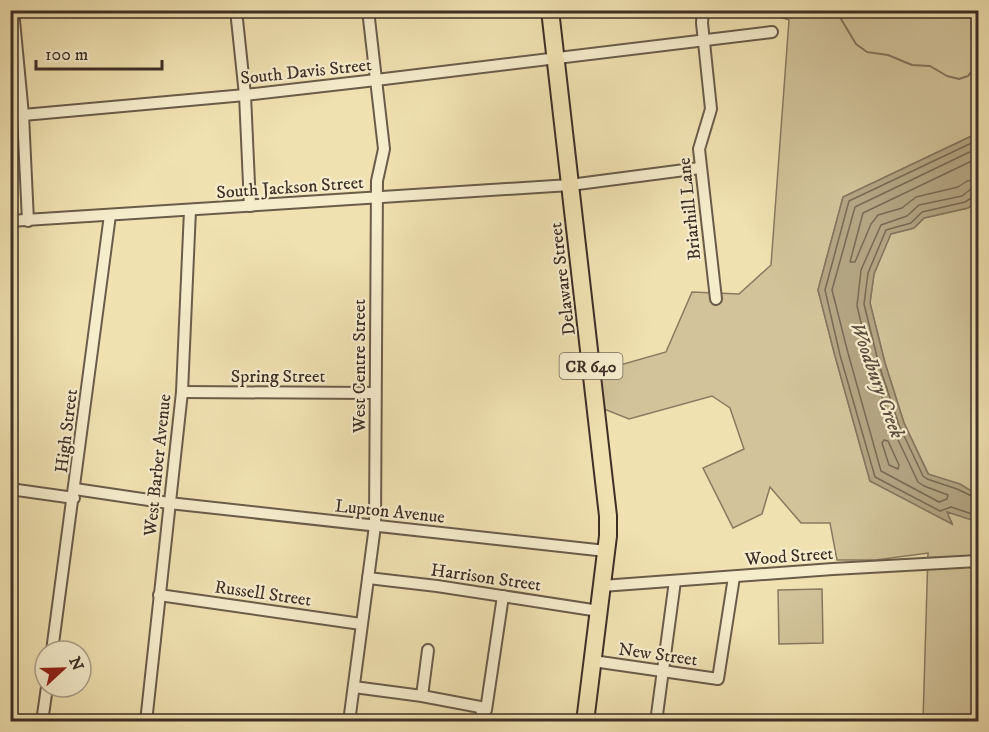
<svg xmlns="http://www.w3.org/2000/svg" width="989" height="732" viewBox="0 0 989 732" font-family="'IM FELL DW Pica',serif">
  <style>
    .green { fill: #d2c39a; stroke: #887960; stroke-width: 1.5 }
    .water { fill: #b3a482; stroke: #84755e; stroke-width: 1.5 }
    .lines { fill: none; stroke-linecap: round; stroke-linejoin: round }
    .shore { stroke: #786a54; stroke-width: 1.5 }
    .stream { stroke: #84755e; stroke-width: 2 }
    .minor-casing { stroke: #6a5c4a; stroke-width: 14 }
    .primary-casing { stroke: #3e2f27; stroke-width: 20 }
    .minor { stroke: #f5eccc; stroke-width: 10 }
    .primary { stroke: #f0e1b1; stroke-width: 16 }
    .labels { text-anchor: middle; stroke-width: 4.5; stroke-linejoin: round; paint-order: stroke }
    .shield { fill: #f5eccc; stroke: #756858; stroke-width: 1.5 }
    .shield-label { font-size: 16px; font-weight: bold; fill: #3e2f27 }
    .street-label { font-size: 18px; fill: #3e2f27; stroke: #f5eccc }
    .water-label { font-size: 20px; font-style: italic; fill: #5b4c3e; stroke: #f5eccc }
  </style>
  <rect width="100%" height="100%" fill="#f0e1b1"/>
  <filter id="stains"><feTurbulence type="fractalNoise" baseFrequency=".00333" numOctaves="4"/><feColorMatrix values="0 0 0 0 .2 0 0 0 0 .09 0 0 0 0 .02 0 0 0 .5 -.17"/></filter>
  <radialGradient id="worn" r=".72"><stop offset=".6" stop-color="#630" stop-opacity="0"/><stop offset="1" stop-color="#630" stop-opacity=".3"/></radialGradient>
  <g class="green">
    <path d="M766,11H978V133L843,197L818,290L835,356L870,481L952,523L904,423L885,363L870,303L874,274L890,234L914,228L924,218L968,208L978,200V721H923L928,553L876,560H837L830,523H801L770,487L762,514L733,528L703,468L744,449L730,408L712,396L629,419L604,409L599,371L666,352L692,292L739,294L771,265L789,20L766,12Z"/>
    <path d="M822,589L823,643L779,644L778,590Z"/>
  </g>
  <path class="water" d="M978,133V200L968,208L924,218L914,228L891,234L874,274L870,303L885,363L904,423L928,474L960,484L978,495V522L947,512L952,524L870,481L835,356L818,290L843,197Z"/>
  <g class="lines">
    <g class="shore">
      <path d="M978,140L849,201L825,290L840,355L875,477L940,511L951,507L978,516"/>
      <path d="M978,148L855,207L832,290L848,353L881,471L939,502L947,499L948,495L924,486L918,482L892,427L872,367L857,306L861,270L881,225L907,216L919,205L962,196L971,189L978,188"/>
      <path d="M978,158L863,213L850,262H855L871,224L878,215L902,208L916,197L958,187L967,181L978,179"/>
      <path d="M978,196L973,197L965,202L922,212L911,223L886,230L868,273L864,304L879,365L899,425L923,476L927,479L957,489L978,499"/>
      <path d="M884,440L888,441L899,465L898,469L889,465L882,443Z"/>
    </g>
    <g class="stream">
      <path d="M838,14L856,44L867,52L888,55L912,65L930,66L947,76L959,79L968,76L978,63"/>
      <path d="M973,201L978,208"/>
    </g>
    <defs>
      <g id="minor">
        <path d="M13,10L23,115L28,221"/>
        <path d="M236,10L245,95L250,206"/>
        <path d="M703,10L702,23L711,109L699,149L716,299"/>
        <path d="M23,115L245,95L376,80L772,32"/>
        <path d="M10,221L570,185L700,168"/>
        <path d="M182,392L375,393"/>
        <path d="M10,489L74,498"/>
        <path d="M75,489L169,503L606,551"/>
        <path d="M368,578L437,586L599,611"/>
        <path d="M602,586L833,569L978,561"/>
        <path d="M159,595L361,624"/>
        <path d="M52,651L110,215"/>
        <path d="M593,661L718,679L734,577"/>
        <path d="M354,687L422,696L480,707L485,720L488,722"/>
        <path d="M422,696L428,650"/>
        <path d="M482,714L486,710L503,596"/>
        <path d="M42,722L47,687"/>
        <path d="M146,722L182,392L190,210"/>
        <path d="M349,722L375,526L377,181L384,149L368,10"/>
        <path d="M656,722L675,581"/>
      </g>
      <path id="primary" d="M550,10L608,516V536L585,722"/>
    </defs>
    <use href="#minor" class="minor-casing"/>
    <use href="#primary" class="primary-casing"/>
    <use href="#minor" class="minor"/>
    <use href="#primary" class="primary"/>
  </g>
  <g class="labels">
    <rect class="shield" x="559.5" y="353" width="63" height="26" rx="4.5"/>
    <g class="shield-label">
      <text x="591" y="372">CR 640</text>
    </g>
    <g class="street-label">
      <text transform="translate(306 71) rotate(-6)" y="6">South Davis Street</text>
      <text transform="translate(290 187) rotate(-4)" y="6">South Jackson Street</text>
      <text transform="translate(689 209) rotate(-96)" y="6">Briarhill Lane</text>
      <text transform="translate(562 279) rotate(-97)" y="6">Delaware Street</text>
      <text transform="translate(359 366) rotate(-90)" y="6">West Centre Street</text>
      <text x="278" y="382">Spring Street</text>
      <text transform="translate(66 431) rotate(-83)" y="6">High Street</text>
      <text transform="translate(157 465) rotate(-84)" y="6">West Barber Avenue</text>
      <text transform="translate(390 511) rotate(6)" y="6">Lupton Avenue</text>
      <text transform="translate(789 556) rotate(-4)" y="6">Wood Street</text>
      <text transform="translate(486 577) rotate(8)" y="6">Harrison Street</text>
      <text transform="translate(263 593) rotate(8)" y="6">Russell Street</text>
      <text transform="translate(658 654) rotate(8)" y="6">New Street</text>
    </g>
    <g class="water-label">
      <text transform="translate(878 380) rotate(70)" y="7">Woodbury Creek</text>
    </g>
  </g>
  <rect width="989" height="732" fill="none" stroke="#f0e1b1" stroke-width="36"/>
  <rect x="12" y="12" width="965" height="708" fill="none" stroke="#3e2f27" stroke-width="3"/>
  <rect x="18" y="18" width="953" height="696" fill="none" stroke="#3e2f27" stroke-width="1.5"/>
  <g transform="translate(63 669) rotate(68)"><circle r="28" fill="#f5eccc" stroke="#aca08a" stroke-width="1.5"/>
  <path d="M0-4.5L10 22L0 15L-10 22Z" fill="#8f2418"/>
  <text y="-9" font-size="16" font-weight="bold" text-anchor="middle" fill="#3e2f27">N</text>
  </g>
  <path d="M36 60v9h126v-9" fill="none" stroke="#3e2f27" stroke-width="3"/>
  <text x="45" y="60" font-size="18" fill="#3e2f27" stroke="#f5eccc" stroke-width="4.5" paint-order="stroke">100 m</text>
  <rect width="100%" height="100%" filter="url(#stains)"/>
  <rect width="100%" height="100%" fill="url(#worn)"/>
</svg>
